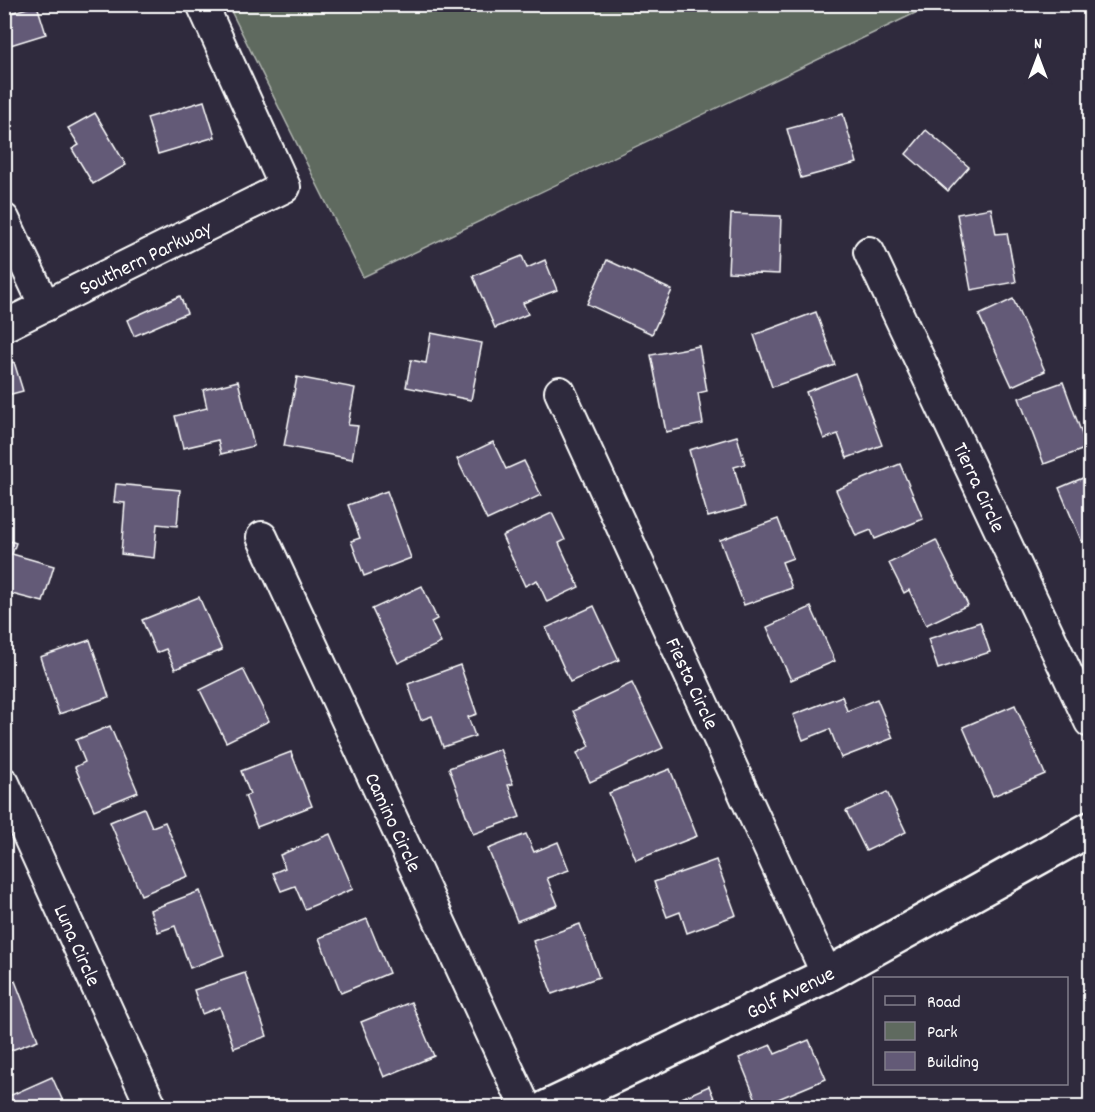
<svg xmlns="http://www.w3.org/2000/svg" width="1095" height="1112" viewBox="0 0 1095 1112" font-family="Dekko,sans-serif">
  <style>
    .green { fill: #5f6a5f; stroke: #afb4af; stroke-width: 1.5 }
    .building { fill: #635a77; stroke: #fff; stroke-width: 1.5 }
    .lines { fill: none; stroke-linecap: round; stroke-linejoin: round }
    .street-casing { stroke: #fff; stroke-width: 34 }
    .secondary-casing { stroke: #fff; stroke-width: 38 }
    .street { stroke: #2f2a3d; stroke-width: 30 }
    .secondary { stroke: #2f2a3d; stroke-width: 33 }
    .labels { text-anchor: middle; stroke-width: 6; stroke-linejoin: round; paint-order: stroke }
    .street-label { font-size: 21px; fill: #fff; stroke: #2f2a3d }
  </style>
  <rect width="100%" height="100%" fill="#2f2a3d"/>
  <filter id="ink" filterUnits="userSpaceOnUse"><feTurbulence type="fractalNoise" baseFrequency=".0167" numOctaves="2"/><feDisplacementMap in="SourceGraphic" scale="12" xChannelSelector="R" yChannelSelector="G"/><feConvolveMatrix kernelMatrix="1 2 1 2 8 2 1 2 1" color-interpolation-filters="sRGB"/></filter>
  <g filter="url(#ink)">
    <path class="green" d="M228,5H932L363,277Z"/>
    <g class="building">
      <path d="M37,5L46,34L4,47V15Z"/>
      <path d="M204,101L215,137L158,154L147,118Z"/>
      <path d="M95,113L126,165L93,184L72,149L79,145L68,128Z"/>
      <path d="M843,114L857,163L801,178L787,129Z"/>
      <path d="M926,130L969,167L948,191L906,154Z"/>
      <path d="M991,208L996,234L1007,233L1016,282L971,290L957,214Z"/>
      <path d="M731,214L781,216L779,274L728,272Z"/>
      <path d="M522,256L527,268L545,260L557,290L523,303L528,314L495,328L473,276Z"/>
      <path d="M607,260L672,290L652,334L587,304Z"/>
      <path d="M180,296L187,313L134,336L127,320Z"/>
      <path d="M1013,299L1045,371L1012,386L979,315Z"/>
      <path d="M816,312L835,365L772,387L754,335Z"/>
      <path d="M431,333L482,343L471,400L406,387L411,360L426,363Z"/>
      <path d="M699,346L707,391L698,393L703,424L666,432L651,355Z"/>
      <path d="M14,362L23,391L4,396V364Z"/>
      <path d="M855,373L882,445L847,458L838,434L824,439L806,392Z"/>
      <path d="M297,377L355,388L348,425L358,426L352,459L284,446Z"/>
      <path d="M238,381L254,446L221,454L218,440L183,448L175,416L207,408L203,390Z"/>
      <path d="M1063,382L1087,448L1044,464L1019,398Z"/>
      <path d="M737,436L745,464L734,467L745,507L708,517L689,450Z"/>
      <path d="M493,442L506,469L524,461L541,495L487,520L457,459Z"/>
      <path d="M900,464L923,519L875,539L871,530L856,536L836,490Z"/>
      <path d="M1090,475V539L1082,542L1059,488Z"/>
      <path d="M116,484L180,490L177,526L157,524L154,558L121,554L125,503L114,502Z"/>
      <path d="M387,491L411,558L364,576L351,541L360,538L348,505Z"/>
      <path d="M552,513L565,540L559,543L579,587L547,602L537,580L525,586L502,536Z"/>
      <path d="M778,519L793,558L782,562L792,588L744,605L720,540Z"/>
      <path d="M4,539L16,543L12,554L54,566L43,602L4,592Z"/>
      <path d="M936,540L968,605L926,625L909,590L904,593L889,563Z"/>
      <path d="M422,586L437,619L431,622L441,643L398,663L372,609Z"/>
      <path d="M199,597L222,650L175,669L166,649L156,653L142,620Z"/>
      <path d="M594,606L619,660L570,682L546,628Z"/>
      <path d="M811,607L835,661L791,680L767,627Z"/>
      <path d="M980,622L990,652L938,669L928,639Z"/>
      <path d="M90,640L109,697L59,714L40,657Z"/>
      <path d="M460,665L477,714L468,717L475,736L443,747L432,716L421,720L408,684Z"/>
      <path d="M243,669L269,721L226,742L200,690Z"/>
      <path d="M632,683L663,748L590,782L577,753L590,746L573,711Z"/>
      <path d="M842,696L847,711L877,699L893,738L841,758L830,729L803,740L793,715Z"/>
      <path d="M1015,705L1045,774L993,796L963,727Z"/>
      <path d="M110,726L138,792L94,810L75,767L85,762L76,740Z"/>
      <path d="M500,749L513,784L508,785L520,817L473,834L449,768Z"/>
      <path d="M291,752L312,806L257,827L245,796L250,794L241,771Z"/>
      <path d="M670,769L697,836L636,860L609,793Z"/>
      <path d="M887,792L906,832L866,851L846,811Z"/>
      <path d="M144,808L152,827L165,822L188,876L141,895L110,822Z"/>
      <path d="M330,834L353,889L305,909L295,886L281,891L273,873L285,868L280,855Z"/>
      <path d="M526,834L534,852L558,842L569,870L547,878L558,905L517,921L488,849Z"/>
      <path d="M716,860L736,915L687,933L680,912L667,917L654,882Z"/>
      <path d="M200,891L224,955L190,968L175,926L158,932L150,910Z"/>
      <path d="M367,919L389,973L341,993L319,938Z"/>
      <path d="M580,924L599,977L552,994L533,941Z"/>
      <path d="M245,973L267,1036L234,1048L220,1007L202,1014L194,990Z"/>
      <path d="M15,981L38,1040L4,1053V985Z"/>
      <path d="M411,1002L434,1056L384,1077L361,1022Z"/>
      <path d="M809,1040L826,1079L759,1107L739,1058L771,1045L775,1054Z"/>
      <path d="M52,1077L66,1108H15L9,1096Z"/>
      <path d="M709,1086L718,1108H659Z"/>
    </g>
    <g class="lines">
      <defs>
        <g id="street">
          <path d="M4,219L45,306"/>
          <path d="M869,252L1090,722"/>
          <path d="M4,326L285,187L202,4"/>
          <path d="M560,392L827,975"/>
          <path d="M262,537L526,1108"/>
          <path d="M4,783L152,1108"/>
        </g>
        <path id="secondary" d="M546,1108L827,975L1090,829"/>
      </defs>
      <use href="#street" class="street-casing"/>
      <use href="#secondary" class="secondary-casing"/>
      <use href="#street" class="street"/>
      <use href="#secondary" class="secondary"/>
    </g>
  </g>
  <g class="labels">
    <g class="street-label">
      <text transform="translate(145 257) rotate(-26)" y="7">Southern Parkway</text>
      <text transform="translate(980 487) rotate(65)" y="7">Tierra Circle</text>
      <text transform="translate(693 683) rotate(65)" y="7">Fiesta Circle</text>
      <text transform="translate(394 822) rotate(65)" y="7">Camino Circle</text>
      <text transform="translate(78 945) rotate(66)" y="7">Luna Circle</text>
      <text transform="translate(790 992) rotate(-26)" y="7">Golf Avenue</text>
    </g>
  </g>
  <rect width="1095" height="1112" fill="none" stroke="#2f2a3d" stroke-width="24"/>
  <rect x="12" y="12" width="1071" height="1088" fill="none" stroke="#fff" stroke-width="2" filter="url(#ink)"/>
  <rect x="873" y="977" width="195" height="108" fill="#2f2a3d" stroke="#827f8b" stroke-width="1.5"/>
  <rect x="885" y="996" width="30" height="9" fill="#2f2a3d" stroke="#827f8b" stroke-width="1.5"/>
  <text x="927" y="1007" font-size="18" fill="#ffffff">Road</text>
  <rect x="885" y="1022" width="30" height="18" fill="#5f6a5f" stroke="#827f8b" stroke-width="1.5"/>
  <text x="927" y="1037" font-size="18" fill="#ffffff">Park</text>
  <rect x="885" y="1052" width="30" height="18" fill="#635a77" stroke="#827f8b" stroke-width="1.5"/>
  <text x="927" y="1067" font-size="18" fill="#ffffff">Building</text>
  <g transform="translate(1038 57)" stroke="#2f2a3d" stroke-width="4.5" paint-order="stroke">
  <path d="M0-4.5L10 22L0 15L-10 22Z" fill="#ffffff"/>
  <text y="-9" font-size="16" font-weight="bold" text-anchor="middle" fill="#ffffff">N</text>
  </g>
</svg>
